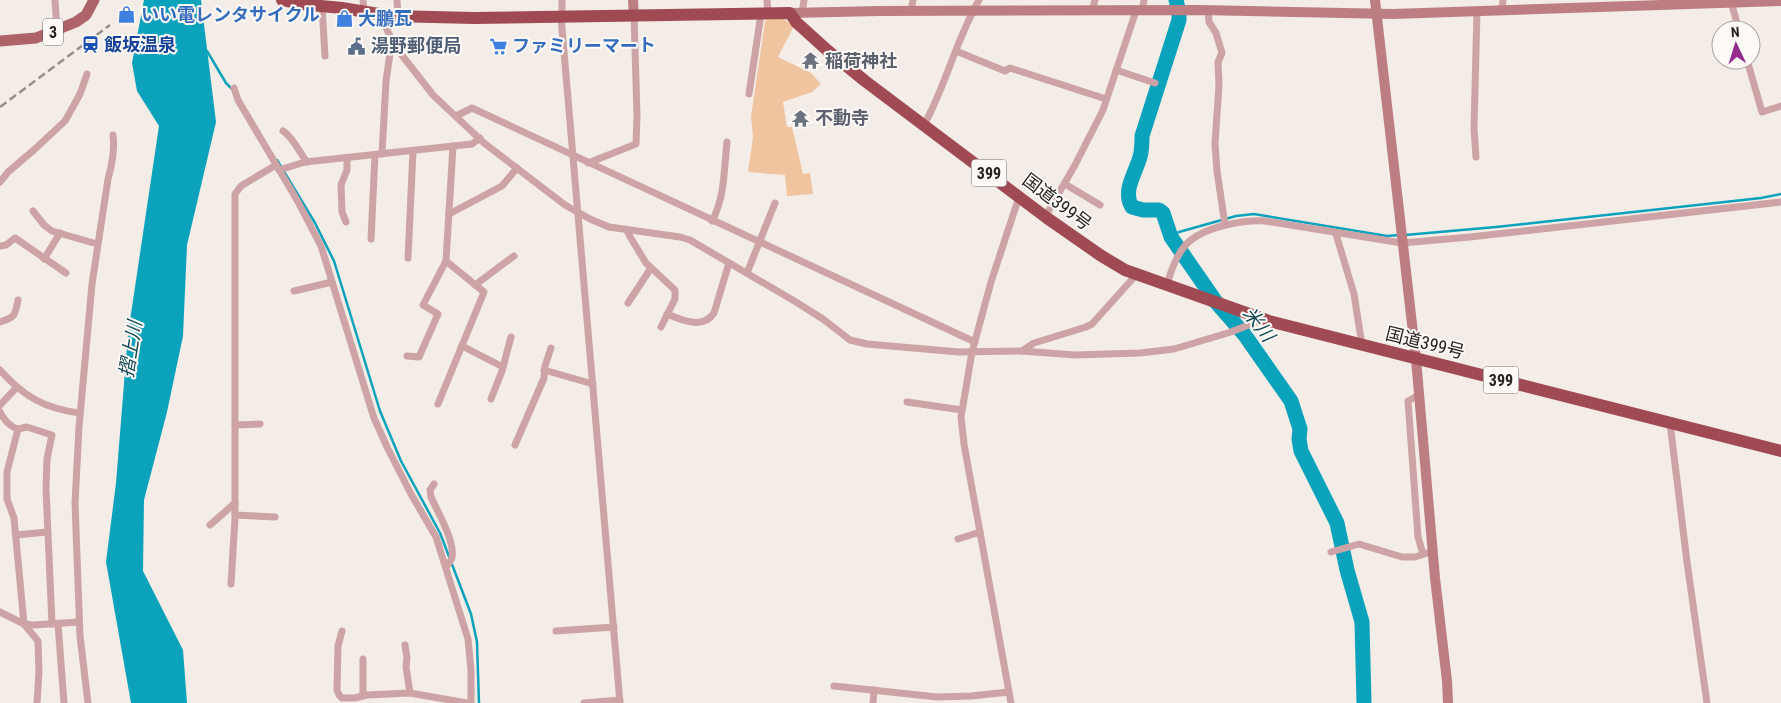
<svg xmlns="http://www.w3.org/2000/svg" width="1781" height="703" viewBox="0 0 1781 703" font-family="'Roboto Condensed','Noto Sans JP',sans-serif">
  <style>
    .green { fill: #f0c49f }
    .water { fill: #0ba2bb }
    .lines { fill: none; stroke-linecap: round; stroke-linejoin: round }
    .stream { stroke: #0ba2bb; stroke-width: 2.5 }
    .river { stroke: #0ba2bb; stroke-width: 15 }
    .street { stroke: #cea3a5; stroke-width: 7 }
    .secondary { stroke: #bc7e82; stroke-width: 10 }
    .primary { stroke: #ae6369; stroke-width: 11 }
    .highway { stroke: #a04a54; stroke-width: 12 }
    .rail { stroke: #95908c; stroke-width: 2.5; stroke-dasharray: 8 4; stroke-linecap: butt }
    .labels { text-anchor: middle; stroke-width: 4; stroke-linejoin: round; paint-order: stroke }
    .shield { fill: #fefaf7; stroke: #676461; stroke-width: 1 }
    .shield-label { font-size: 16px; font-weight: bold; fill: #262321 }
    .shop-label { font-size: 18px; font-weight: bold; fill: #366cbe; stroke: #fefaf7; text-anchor: start }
    .transit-label { font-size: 18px; font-weight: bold; fill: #164399; stroke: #fefaf7; text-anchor: start }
    .service-label { font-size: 18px; font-weight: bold; fill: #4e5e75; stroke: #fefaf7; text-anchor: start }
    .worship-label { font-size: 18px; font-weight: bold; fill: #5b616d; stroke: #fefaf7; text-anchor: start }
    .street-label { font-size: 18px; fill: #262321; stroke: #fefaf7 }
    .water-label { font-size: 19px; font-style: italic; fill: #114853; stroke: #fefaf7 }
  </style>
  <rect width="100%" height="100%" fill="#f3ece7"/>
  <path class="green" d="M768,17L782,18L794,26L778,57L811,73L821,84L812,92L783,102L787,127H792L803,174L810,173L813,194L787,196L785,175L748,172L753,137L751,117L765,22Z"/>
  <path class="water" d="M144,0H201L216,122L187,245L183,336L167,412L144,500L143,571L183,650L187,703H131L106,562L116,483L128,334L159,126L137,91L132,63Z"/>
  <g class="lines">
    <g class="stream">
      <path d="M207,51L226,83L233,90"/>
      <path d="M277,160L315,223L334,261L380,411L401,461L440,533L471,614L477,642L479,703"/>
      <path d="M1405,235L1496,227L1761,198L1781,194"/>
      <path d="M1171,237L1179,232L1236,216L1254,214L1387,236L1399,235"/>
    </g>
    <path class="river" d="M1176,0L1179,12V20L1142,136C1142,143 1142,150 1140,157C1136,172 1122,191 1132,207L1143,210H1159L1163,213L1171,237L1216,302L1244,334L1291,401L1300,429L1299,439L1301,451L1337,523L1347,570L1362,622L1364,703"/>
    <g class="street">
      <path d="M55,0L57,31"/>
      <path d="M363,0L364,11"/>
      <path d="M397,0L398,16"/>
      <path d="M562,0V17"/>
      <path d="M767,0L768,13"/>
      <path d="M1731,2L1739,30"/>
      <path d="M322,6L325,56"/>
      <path d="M1208,10L1209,22L1216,33L1222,53L1218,62L1219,85L1215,144L1217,171L1225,225"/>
      <path d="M1502,10L1503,0"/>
      <path d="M911,11L913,0"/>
      <path d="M1092,11L1095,0"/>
      <path d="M1142,11L1144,0"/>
      <path d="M802,13L804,0"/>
      <path d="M380,14L394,45L433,95L484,143L565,205L590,219L609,227L680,237L690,240L791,299L823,319L850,340L867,344L959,352L1022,351L1075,355L1140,353L1174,349L1231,332L1261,320"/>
      <path d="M561,17L620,703"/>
      <path d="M956,51L1005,71L1010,68L1106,99"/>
      <path d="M1747,60L1762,112L1781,106"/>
      <path d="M1116,70L1155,83"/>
      <path d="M234,88L238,100L297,200L321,246L374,418L388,449L411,494L436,537L468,639L471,670V703"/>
      <path d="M749,94L761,14"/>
      <path d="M456,116L472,108L975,342"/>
      <path d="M924,125C946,85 956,40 979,0"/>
      <path d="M283,131C293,137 299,152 307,162"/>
      <path d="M382,154L386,81L392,40"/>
      <path d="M1476,157L1474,129L1477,11"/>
      <path d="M588,163L636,144L637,115L634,16"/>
      <path d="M279,170L305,162L472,144L480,138"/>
      <path d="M0,182L8,172L35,149L65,121L80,94L87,74"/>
      <path d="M1065,184L1100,205"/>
      <path d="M33,211L44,225L52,231L97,244"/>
      <path d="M449,214L502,186L517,168"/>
      <path d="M1045,217L1075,165L1103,110L1136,11"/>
      <path d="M712,221C725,198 724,168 727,142"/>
      <path d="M346,222L342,212L341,185L347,170V158"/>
      <path d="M627,230L629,235L646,263L675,290V299L661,327"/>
      <path d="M1336,234L1354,294L1362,345"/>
      <path d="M371,239L375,155"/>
      <path d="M0,246L6,245L15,238L66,273"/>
      <path d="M408,258L413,151"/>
      <path d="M44,259L60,233"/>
      <path d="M747,273L775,203"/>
      <path d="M475,285L514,256"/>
      <path d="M1167,285C1177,248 1188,234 1226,225C1239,222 1251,220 1265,221L1402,243L1470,237L1781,202"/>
      <path d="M294,291L332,282"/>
      <path d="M628,303L651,268"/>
      <path d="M667,314C682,320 703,330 714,313L729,263"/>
      <path d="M0,322C15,317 15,316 18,300"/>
      <path d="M462,346L503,367"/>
      <path d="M1022,351L1034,343L1086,327L1092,324L1136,275"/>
      <path d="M407,356L419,357L438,314L423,305L446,261L453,146"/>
      <path d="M0,370C23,396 45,409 80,413"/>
      <path d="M544,370L593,384"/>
      <path d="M1419,395L1408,401L1418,537L1423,554"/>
      <path d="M491,399L502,371L511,337"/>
      <path d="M907,402L962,410"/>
      <path d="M438,404L484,292L446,261"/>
      <path d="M0,405L17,387"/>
      <path d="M0,412C4,420 9,426 18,429L7,472V499L14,518L24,624L38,641L39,672L37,703"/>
      <path d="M1670,423L1687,562L1707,703"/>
      <path d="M235,425L260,424"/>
      <path d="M18,429L27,427L52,435L47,459L46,489L52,624"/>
      <path d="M515,445L544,378L545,366L551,348"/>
      <path d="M434,484L430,490L431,497C437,511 455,541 452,557C452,560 449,563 446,567"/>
      <path d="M235,515L275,517"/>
      <path d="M210,525L235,503"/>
      <path d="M16,535L47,532"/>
      <path d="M958,539L980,532"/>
      <path d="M1331,552L1359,544L1402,557H1415L1427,553"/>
      <path d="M231,584L235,518V194L241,186L276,165"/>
      <path d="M0,612L24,624L33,625L79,622"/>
      <path d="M58,624L64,703"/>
      <path d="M342,631L338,646L337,690L339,695L342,698H355L366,695L410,693L467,703"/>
      <path d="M556,631L614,627"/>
      <path d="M405,645L407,658L406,667L410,693"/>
      <path d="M834,686L937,697L971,696L1009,692"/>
      <path d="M363,696V659"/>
      <path d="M88,703L80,636L75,503L79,427L92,284L108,179C112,165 115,150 113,135"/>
      <path d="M584,703L620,700"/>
      <path d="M873,703L874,690"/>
      <path d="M1011,703L964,444L961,417L972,352L991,282L1019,197"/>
    </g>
    <g class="secondary">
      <path d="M633,0L634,16"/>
      <path d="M1375,0L1416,359L1435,578L1447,681L1448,703"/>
      <path d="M790,13L879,11L1200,10L1393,14L1781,1"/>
    </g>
    <path class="primary" d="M0,41L36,38L76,22L86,15L94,0"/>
    <path class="highway" d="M282,0L300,4L342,8L391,16L474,18L790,13L796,22L827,50L865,81L1047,218L1100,255L1125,270L1269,321L1781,451"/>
    <path class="rail" d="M0,107L110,25"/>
  </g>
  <defs>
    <symbol id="shop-bare" viewBox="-9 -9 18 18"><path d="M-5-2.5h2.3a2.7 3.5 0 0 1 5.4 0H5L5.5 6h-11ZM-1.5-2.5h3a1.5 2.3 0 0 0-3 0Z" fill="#3f7fe0" stroke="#fefaf7" stroke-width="2.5" paint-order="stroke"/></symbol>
    <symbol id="station-bare" viewBox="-9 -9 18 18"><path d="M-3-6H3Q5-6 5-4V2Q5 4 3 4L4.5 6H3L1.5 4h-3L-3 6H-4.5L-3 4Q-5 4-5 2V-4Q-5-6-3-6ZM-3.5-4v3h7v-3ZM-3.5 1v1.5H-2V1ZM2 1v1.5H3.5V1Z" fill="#1a4fb4" stroke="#fefaf7" stroke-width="2.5" paint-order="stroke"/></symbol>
    <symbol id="civic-bare" viewBox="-9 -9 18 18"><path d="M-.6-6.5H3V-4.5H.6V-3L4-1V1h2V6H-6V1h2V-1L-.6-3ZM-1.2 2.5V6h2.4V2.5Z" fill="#5c6f8a" stroke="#fefaf7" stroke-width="2.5" paint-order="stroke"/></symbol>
    <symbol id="supermarket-bare" viewBox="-9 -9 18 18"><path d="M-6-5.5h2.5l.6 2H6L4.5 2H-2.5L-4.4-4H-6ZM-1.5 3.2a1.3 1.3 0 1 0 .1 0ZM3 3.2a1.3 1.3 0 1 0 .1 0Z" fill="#3f7fe0" stroke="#fefaf7" stroke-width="2.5" paint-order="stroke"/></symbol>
    <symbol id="temple-bare" viewBox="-9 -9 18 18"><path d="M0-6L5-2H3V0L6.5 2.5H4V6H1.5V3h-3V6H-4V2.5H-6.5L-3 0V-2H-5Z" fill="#6b7280" stroke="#fefaf7" stroke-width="2.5" paint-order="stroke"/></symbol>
  </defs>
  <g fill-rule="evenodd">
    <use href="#shop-bare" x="114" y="2" width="25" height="25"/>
    <use href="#shop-bare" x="332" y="6" width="25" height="25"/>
    <use href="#station-bare" x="78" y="32" width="25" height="25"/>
    <use href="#civic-bare" x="344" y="34" width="25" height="25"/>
    <use href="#supermarket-bare" x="486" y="34" width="25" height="25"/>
    <use href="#temple-bare" x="798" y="48" width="25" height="25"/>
    <use href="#temple-bare" x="788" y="106" width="25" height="25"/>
  </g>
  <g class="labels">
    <g class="shield">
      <rect x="43" y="18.5" width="20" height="27" rx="4"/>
      <rect x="971.5" y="159.5" width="35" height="27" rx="4"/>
      <rect x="1483.5" y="366.5" width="35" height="27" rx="4"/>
    </g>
    <g class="shield-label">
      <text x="53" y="38">3</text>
      <text x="989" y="179">399</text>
      <text x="1501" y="386">399</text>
    </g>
    <g class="shop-label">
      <text x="141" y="21">いい電レンタサイクル</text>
      <text x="358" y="25">大鵬瓦</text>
      <text x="512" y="52">ファミリーマート</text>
    </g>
    <g class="transit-label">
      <text x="104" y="51">飯坂温泉</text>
    </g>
    <g class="service-label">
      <text x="371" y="52">湯野郵便局</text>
    </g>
    <g class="worship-label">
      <text x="825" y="67">稲荷神社</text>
      <text x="815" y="124">不動寺</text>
    </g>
    <g class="street-label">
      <text transform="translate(1057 202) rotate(37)" y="6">国道399号</text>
      <text transform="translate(1425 343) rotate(14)" y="6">国道399号</text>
    </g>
    <g class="water-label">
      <text transform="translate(1259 324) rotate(52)" y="7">米川</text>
      <text transform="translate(130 349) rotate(-81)" y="7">摺上川</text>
    </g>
  </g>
  <g transform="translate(1736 45) rotate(356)"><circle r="24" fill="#fefaf7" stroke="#a8a4a1"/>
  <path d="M0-4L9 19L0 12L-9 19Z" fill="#942b8f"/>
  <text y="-8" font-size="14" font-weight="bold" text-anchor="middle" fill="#262321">N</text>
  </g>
</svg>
